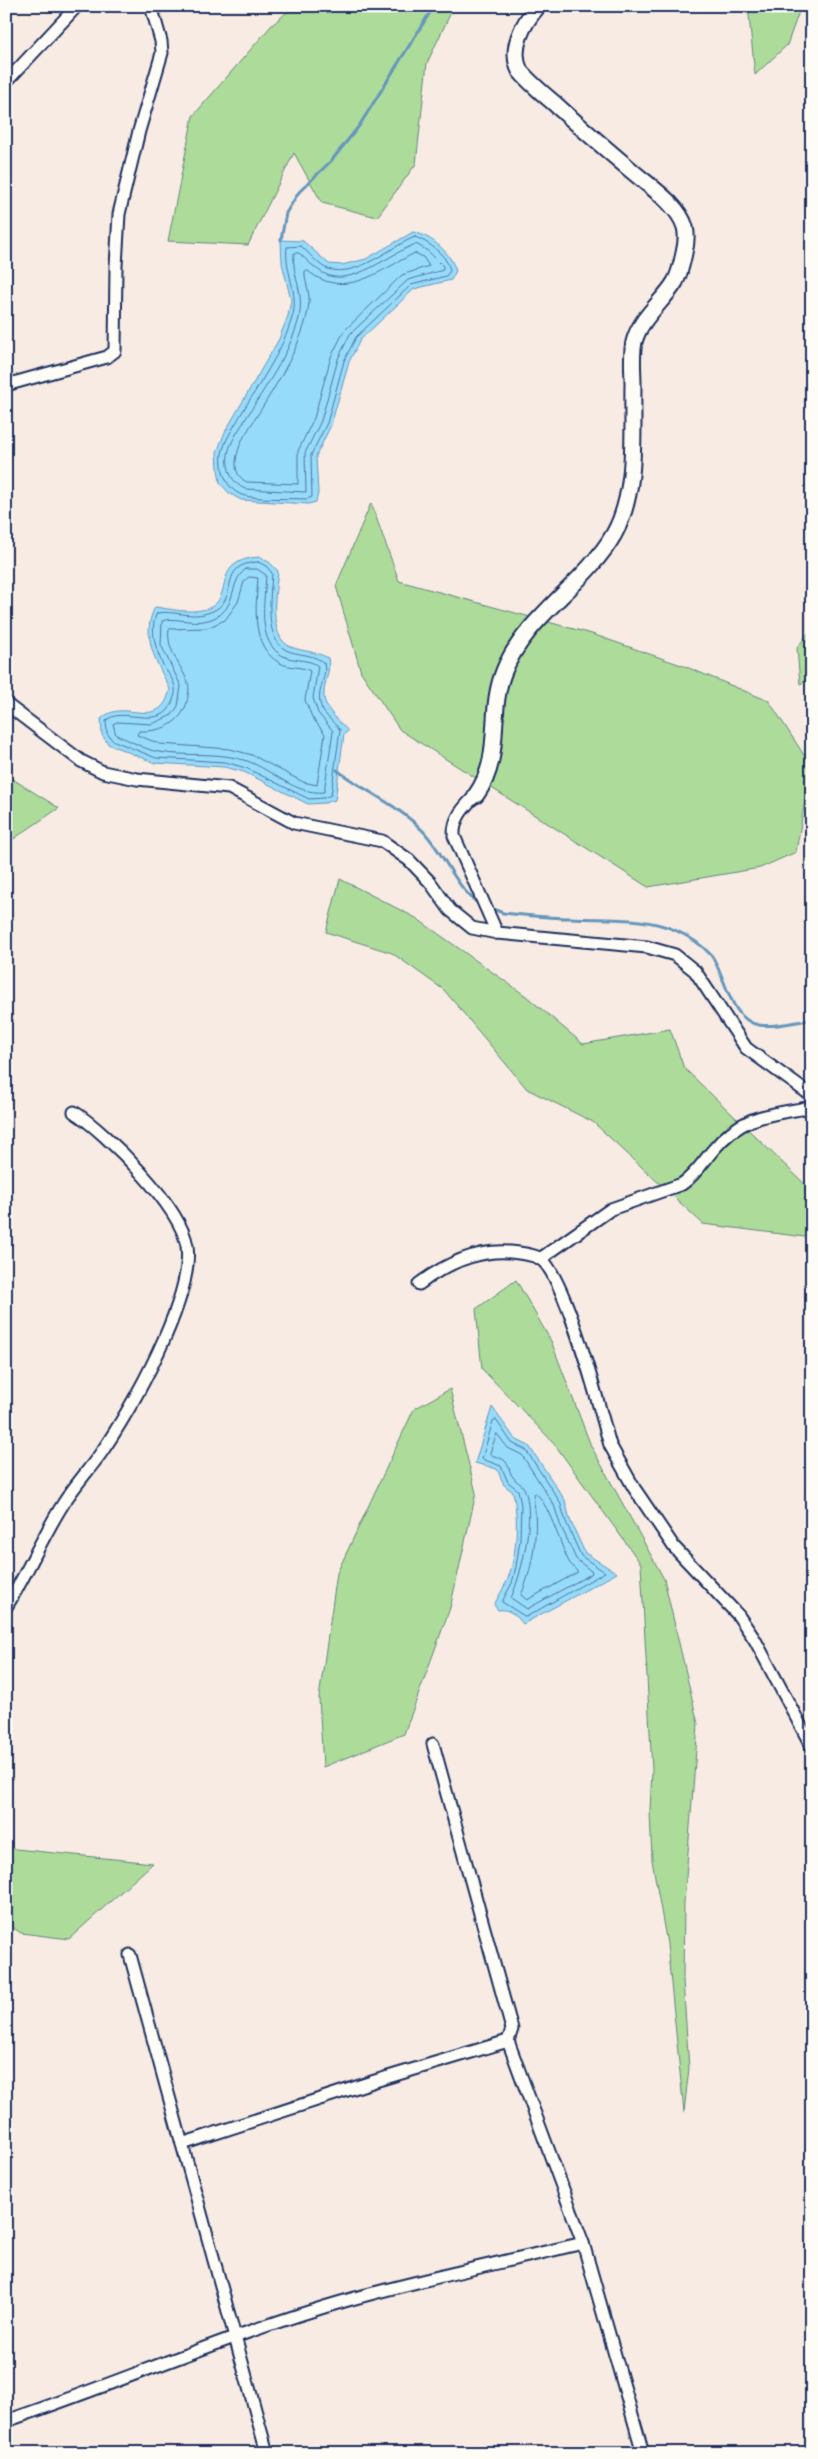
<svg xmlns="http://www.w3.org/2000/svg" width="818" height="2459" viewBox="0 0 818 2459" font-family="Mynerve,sans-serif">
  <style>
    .green { fill: #addb9a; stroke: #64857c }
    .water { fill: #97dbfa; stroke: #6596bc }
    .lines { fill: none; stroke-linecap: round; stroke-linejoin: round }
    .shore { stroke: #4d749c; stroke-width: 1 }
    .stream { stroke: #6596bc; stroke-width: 3 }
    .street-casing { stroke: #1b2f5e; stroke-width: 15 }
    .secondary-casing { stroke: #1b2f5e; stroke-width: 19 }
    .street { stroke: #fdfcf7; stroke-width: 11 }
    .secondary { stroke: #fdfcf7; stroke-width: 15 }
  </style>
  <rect width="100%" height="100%" fill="#f7ebe3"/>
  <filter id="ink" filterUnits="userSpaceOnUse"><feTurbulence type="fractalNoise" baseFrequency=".02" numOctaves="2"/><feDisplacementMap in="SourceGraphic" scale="10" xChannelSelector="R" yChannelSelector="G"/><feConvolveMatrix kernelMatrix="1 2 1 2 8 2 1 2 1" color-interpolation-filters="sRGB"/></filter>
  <g filter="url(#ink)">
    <g class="green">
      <path d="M294,6H454L427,63L416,164L377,217L322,203L294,153L248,245L168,241L193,116L271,26Z"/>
      <path d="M748,6H801L787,45L755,75Z"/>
      <path d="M371,503L399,581L592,634L684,666L769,701L811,766L796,852L760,868L648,887L400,730L361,672L336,586Z"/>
      <path d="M812,628V678L800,684L797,648Z"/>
      <path d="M6,775L59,808L6,844Z"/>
      <path d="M340,879L416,918L526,996L583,1044L670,1029L684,1068L812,1191V1238L703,1224L593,1122L527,1089L444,990L392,953L326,932Z"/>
      <path d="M516,1280L551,1341L591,1446L664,1579L698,1724L684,1903L683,1980L689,2068L684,2112L667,1944L652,1860L650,1811L652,1770L641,1564L553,1442L482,1369L476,1309Z"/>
      <path d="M450,1389L476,1493L450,1608L404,1734L323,1767L319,1698L337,1573L414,1409Z"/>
      <path d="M6,1848L153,1863L69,1939L21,1933L6,1923Z"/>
    </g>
    <g class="water">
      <path d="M413,232C432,236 451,253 456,271L451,280L414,289L360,340L349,362L331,425L316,456L318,493L316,502L308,504L241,500L229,493L220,483L218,468L217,452L225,432L279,339L288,316L291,300L282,263L281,240L303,241L329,264L342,265L366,259Z"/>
      <path d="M259,557L269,562L278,571C276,591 267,637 291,647C304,652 316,651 328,658C331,672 324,681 324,694C323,708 339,721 348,731L344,734L335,800L325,803L308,804L244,772L224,767L155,763L108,744L102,735L101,719C124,696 160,734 170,689C157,663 140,636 155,607C170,609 186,613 202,610C239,603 206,561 259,557Z"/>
      <path d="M492,1407L515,1439L529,1446L565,1500L570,1520L585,1553L617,1573L523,1624C517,1616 509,1608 498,1610L494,1605C498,1597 503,1589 507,1581C517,1556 519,1519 513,1492L504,1485L497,1469L475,1463Z"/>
    </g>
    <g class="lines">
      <g class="shore">
        <path d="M415,237C429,242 448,256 450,271L446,276L411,285L356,337L344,361L327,423L311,455L312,497L307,499C291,498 256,500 242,495C226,489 220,470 222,454C224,441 234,427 240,416C258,385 282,353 292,318C300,293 284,272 287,247L301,246C309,253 319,266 328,269C358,278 389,247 415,237Z"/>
        <path d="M416,244L428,251L443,266V270L408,280L350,334L338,359L321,421L305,453L306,492L245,489C232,483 226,470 228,454C230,442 239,430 245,420C264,388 290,354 299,318C305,290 291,276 294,253H299C307,260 314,268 323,273C350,290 393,251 416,244Z"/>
        <path d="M415,253L423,257L429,266L402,275L344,331L331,357L314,418L298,451V484L247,482C230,474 236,455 242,440C264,403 306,345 309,302C310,291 304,281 305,271H308C345,301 380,270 415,253Z"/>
        <path d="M258,562L266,566L272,573C271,595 262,644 291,652C302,655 315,655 324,663C328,679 314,692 322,709C326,717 335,723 340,730L331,795L324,798L309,799L246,768L225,762L156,758L112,740L107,733L106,721C120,704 164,734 173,700C174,697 176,692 175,689C175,681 167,672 163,665C156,650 149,629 157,613C178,610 193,621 215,610C240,596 217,564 258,562Z"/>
        <path d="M246,569H257L266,575C265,600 255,644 285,657C295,661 310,659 318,666L313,698L318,713L333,731L324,792C295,795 273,770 247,761C218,751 188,757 159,752C145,750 130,740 116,735L113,724L117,722L152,724L172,715L178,706L181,686L161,645L162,621C177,615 201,630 222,613C236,601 231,578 246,569Z"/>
        <path d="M249,577L258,578C256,606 250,647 280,663C289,668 301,666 310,671L305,700L312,717L325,734L317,785L303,782L252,755L230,749L160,744L137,735L139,731C161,732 181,724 187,702C188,695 190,689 188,683C181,664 166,650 169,629L207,628L225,620L238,602L244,582Z"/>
        <path d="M496,1420L512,1443L526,1450L560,1502L566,1522L581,1556L605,1572L526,1617L502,1602L512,1583L516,1567L520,1540L521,1505L518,1490L508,1482L501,1466L482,1459L493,1421Z"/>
        <path d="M497,1434L508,1448L522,1455L554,1505L560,1524L576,1559L592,1572L591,1574L527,1609L511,1598C522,1573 536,1515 524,1488C521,1483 516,1482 513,1477C509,1472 509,1464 504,1460C500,1457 494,1457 490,1454Z"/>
        <path d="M535,1493C548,1501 560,1544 568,1560C570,1565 575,1568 578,1572L527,1600L521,1595C534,1567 539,1526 533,1496Z"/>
      </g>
      <g class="stream">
        <path d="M281,240L286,213L299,192L332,160L359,126L434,6"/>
        <path d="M337,770C364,791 398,805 422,830C444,852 454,886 480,905"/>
        <path d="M491,908L503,913C526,915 549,918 571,918C606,920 645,916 677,931C690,937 701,944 711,955C726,975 729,1020 759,1025C776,1028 795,1021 812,1020"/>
      </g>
      <defs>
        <g id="street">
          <path d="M6,82L77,6"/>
          <path d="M6,385L107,357L115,351L116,266L119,214L139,131L162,53L161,41L151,6"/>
          <path d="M6,704L81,761L103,772L137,779L229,788L294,823L382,841L409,860L430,882L450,910L472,928L497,933L647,947L675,955L695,971L746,1048L812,1096"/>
          <path d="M476,795C464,807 453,818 454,836L497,933"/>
          <path d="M540,1259L611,1209L682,1184C695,1175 703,1162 713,1150C743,1114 769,1115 812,1107"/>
          <path d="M419,1284C448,1262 482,1247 519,1253C526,1254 535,1255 541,1259C566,1278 600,1410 610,1445L634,1488L674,1547L738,1615L755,1640L812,1747"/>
          <path d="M6,1607C27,1574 42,1537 63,1504C74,1486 89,1470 101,1453C131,1410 194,1298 187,1246C181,1207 107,1133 74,1112"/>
          <path d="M433,1744L512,2029L508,2041L583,2243L643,2453"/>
          <path d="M130,1955L267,2453"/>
          <path d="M182,2144L375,2081L508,2041"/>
          <path d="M6,2421C121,2382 232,2333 348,2300C426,2278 505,2262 583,2243"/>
        </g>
        <path id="secondary" d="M476,795C504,756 487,713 504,671C526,616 585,585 614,534C638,491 632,433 633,385C633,371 631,356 634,342C640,318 663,302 675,282C680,273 682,263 684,253C686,245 687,235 685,227C678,204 650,187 632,171C606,149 580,127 554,103C542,93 530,83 520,71C509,49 523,23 538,6"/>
      </defs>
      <use href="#street" class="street-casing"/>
      <use href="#secondary" class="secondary-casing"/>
      <use href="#street" class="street"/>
      <use href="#secondary" class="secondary"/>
    </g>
  </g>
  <rect width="818" height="2459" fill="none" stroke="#fdfcf7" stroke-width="25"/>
  <rect x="12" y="12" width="793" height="2434" fill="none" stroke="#1b2f5e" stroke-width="2" filter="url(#ink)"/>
</svg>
